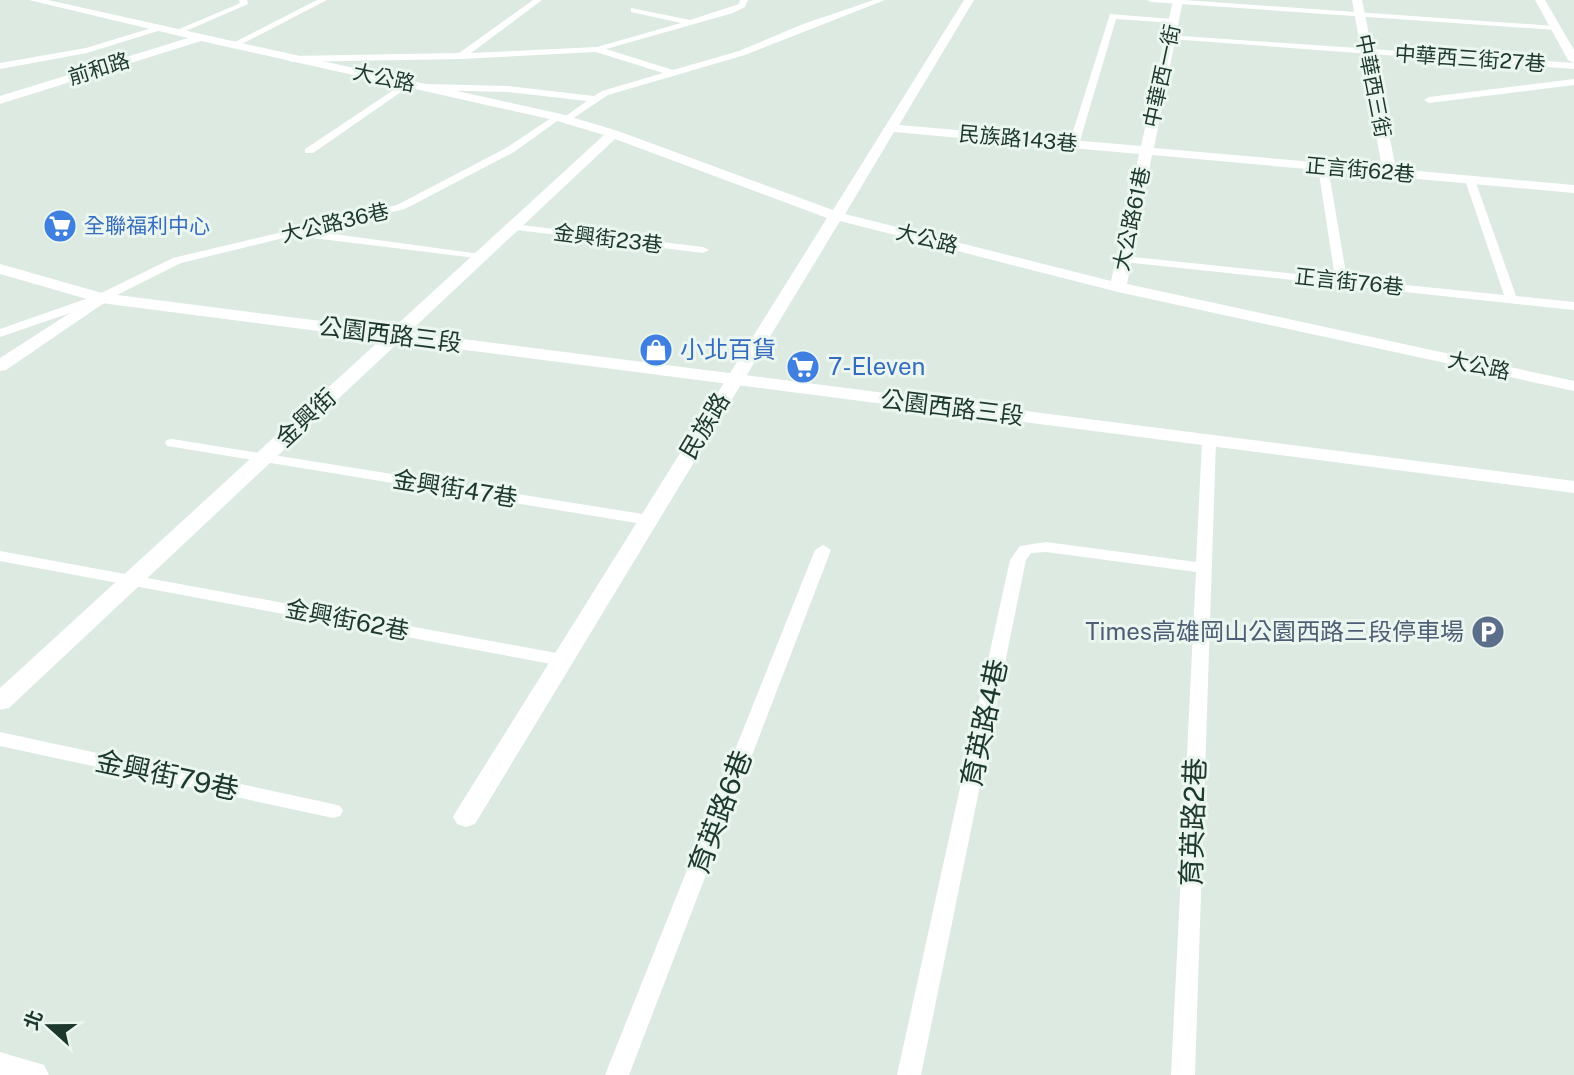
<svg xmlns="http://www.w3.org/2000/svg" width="1574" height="1075" viewBox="0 0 1574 1075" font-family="'Public Sans','Noto Sans TC',sans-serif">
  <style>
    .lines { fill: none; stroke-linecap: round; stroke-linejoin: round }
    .service { fill: #fff; fill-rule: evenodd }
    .minor { fill: #fff; fill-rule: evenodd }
    .tertiary { fill: #fff; fill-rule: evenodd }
    .labels { text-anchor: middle; stroke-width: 6; stroke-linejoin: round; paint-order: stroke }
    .far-street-label { font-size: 21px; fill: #1d392e; stroke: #ecf6f0 }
    .far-shop-label { font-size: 21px; fill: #366cbe; stroke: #ecf6f0; text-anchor: start }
    .street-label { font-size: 24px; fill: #1d392e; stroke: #ecf6f0 }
    .shop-label { font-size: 24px; fill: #366cbe; stroke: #ecf6f0; text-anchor: start }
    .service-label { font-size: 24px; fill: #4e5e75; stroke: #ecf6f0; text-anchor: end }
    .near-street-label { font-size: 28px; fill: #1d392e; stroke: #ecf6f0 }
  </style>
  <rect width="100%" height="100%" fill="#dceae2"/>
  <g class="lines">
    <g class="service">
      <path d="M239,0H247L248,4L179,34L172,32L236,5L240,3Z"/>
      <path d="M317,0H327L234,48L227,46Z"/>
      <path d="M533,0H542L471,53L597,47L681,23L631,12V8L690,20L739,4L740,0H748L745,7L733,13L606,49L673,70L739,51L803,24L874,0H885L745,55L608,95L566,123L561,120L563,118L587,101L507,92L426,90L422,87L426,84L507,86L594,96L602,91L663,73L596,52L461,59L291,62L287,59L291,56L459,53Z"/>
      <path d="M1147,0H1184L1556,26L1560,28L1556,30L1151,2Z"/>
      <path d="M1110,14L1173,19L1177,21L1173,23L1116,19L1079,144L1071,146L1069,144Z"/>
      <path d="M158,26L161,30L87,53L0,69V63L86,48Z"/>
      <path d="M1167,35L1574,63V69L1170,39H1167Z"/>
      <path d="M1574,79V85L1429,103L1424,100L1429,97Z"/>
      <path d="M407,81L414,83L313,153H305V149Z"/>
      <path d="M557,114L560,115V119L514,152L405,209L312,231L480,254L484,255V259L305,237L300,234L181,263L105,301L0,337V329L97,295L173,258L397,205L506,148Z"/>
      <path d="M1323,164L1328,167L1347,279L1504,295L1465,180L1470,177L1475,180L1516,296L1574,302V310L1124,262L1118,259L1124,256L1335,278L1318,167Z"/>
      <path d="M513,224L703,247L709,250L703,253L509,229L507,227Z"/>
      <path d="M1209,437L1216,441L1195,1075H1171L1196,572L1046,552L1031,553L1026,560L921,1075H897L1010,560L1020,546L1046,542L1196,562L1202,441Z"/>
      <path d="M172,439L649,515L657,520L649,525L167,446L165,443L167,440Z"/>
      <path d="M823,545L831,550L629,1075H605L815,550Z"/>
      <path d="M0,551L562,654L568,656L571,660L568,664L562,666L0,561Z"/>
      <path d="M0,732L333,804L340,806L343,811L340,816L333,818L0,746Z"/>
    </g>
    <g class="minor">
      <path d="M29,0H48L561,114L618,131L833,210L964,0H974L899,125L1141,146L1173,0H1183L1154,148L1382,168L1352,0H1362L1396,169L1574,185V193L1152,155L1127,284L1574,381V391L1118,292L840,221L475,824L466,827L457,824L453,817L457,810L827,218L615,139L9,708L0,710V688L604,135L554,120L201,41L0,104V96L188,38ZM894,132L1139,154L1111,281L845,214Z"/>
      <path d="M1535,0H1545L1574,50V63L1568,60Z"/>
      <path d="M101,293L107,295L109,298L107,301L6,370L0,371V358Z"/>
      <path d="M0,1052L44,1065L49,1075H0Z"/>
    </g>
    <path class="tertiary" d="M0,264L102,293L1574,481V493L101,303L0,274Z"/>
  </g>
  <defs>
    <symbol id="supermarket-disc" viewBox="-11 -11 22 22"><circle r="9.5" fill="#3f7fe0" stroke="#ecf6f0"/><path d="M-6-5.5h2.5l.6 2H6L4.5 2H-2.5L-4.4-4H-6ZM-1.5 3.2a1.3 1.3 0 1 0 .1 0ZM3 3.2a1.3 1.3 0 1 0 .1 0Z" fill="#fff"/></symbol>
    <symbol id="shop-disc" viewBox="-11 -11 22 22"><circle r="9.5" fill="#3f7fe0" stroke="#ecf6f0"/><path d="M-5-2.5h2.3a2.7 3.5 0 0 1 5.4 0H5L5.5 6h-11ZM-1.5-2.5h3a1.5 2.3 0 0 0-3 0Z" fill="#fff"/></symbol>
    <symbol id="parking-disc" viewBox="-11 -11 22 22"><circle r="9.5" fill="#5c6f8a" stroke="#ecf6f0"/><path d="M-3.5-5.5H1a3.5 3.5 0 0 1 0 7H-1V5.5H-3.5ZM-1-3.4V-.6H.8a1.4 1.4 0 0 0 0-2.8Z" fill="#fff"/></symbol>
  </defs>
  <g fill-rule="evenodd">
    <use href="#supermarket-disc" x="41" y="207" width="38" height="38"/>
    <use href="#shop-disc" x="637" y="331" width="38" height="38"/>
    <use href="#supermarket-disc" x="784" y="348" width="38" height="38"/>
    <use href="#parking-disc" x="1469" y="613" width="38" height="38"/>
  </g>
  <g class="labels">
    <g class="far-street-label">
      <text transform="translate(1470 59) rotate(4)" y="7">中華西三街27巷</text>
      <text transform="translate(99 69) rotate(-17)" y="7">前和路</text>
      <text transform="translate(1162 76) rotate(-78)" y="7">中華西一街</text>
      <text transform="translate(384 78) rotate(12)" y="7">大公路</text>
      <text transform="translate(1373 86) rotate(79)" y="7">中華西三街</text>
      <text transform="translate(1018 139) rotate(5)" y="7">民族路143巷</text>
      <text transform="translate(1360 170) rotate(5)" y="7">正言街62巷</text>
      <text transform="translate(1132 219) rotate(-78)" y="7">大公路61巷</text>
      <text transform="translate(335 223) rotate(-13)" y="7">大公路36巷</text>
      <text transform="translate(608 239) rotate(7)" y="7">金興街23巷</text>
      <text transform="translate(927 239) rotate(14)" y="7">大公路</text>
      <text transform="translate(1349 282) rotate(6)" y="7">正言街76巷</text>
      <text transform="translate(1479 366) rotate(12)" y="7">大公路</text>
    </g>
    <g class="far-shop-label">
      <text x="84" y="233">全聯福利中心</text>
    </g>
    <g class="street-label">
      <text transform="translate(390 335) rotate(7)" y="8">公園西路三段</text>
      <text transform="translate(952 408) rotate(7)" y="8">公園西路三段</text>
      <text transform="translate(306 418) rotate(-43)" y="8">金興街</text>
      <text transform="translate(705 426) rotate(-59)" y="8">民族路</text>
      <text transform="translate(455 489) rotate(9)" y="8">金興街47巷</text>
      <text transform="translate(347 620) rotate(11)" y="8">金興街62巷</text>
    </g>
    <g class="shop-label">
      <text x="680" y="358">小北百貨</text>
      <text x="828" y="375">7-Eleven</text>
    </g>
    <g class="service-label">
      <text x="1464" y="640">Times高雄岡山公園西路三段停車場</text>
    </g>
    <g class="near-street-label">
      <text transform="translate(984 723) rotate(-78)" y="10">育英路4巷</text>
      <text transform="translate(167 775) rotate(12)" y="10">金興街79巷</text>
      <text transform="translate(720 812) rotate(-69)" y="10">育英路6巷</text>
      <text transform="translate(1193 822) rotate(-88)" y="10">育英路2巷</text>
    </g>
  </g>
  <g transform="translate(49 1026) rotate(291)" stroke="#ecf6f0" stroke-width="5" paint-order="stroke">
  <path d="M0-5L12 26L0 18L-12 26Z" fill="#1d392e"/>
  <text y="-10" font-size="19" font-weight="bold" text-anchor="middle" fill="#1d392e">北</text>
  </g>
</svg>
